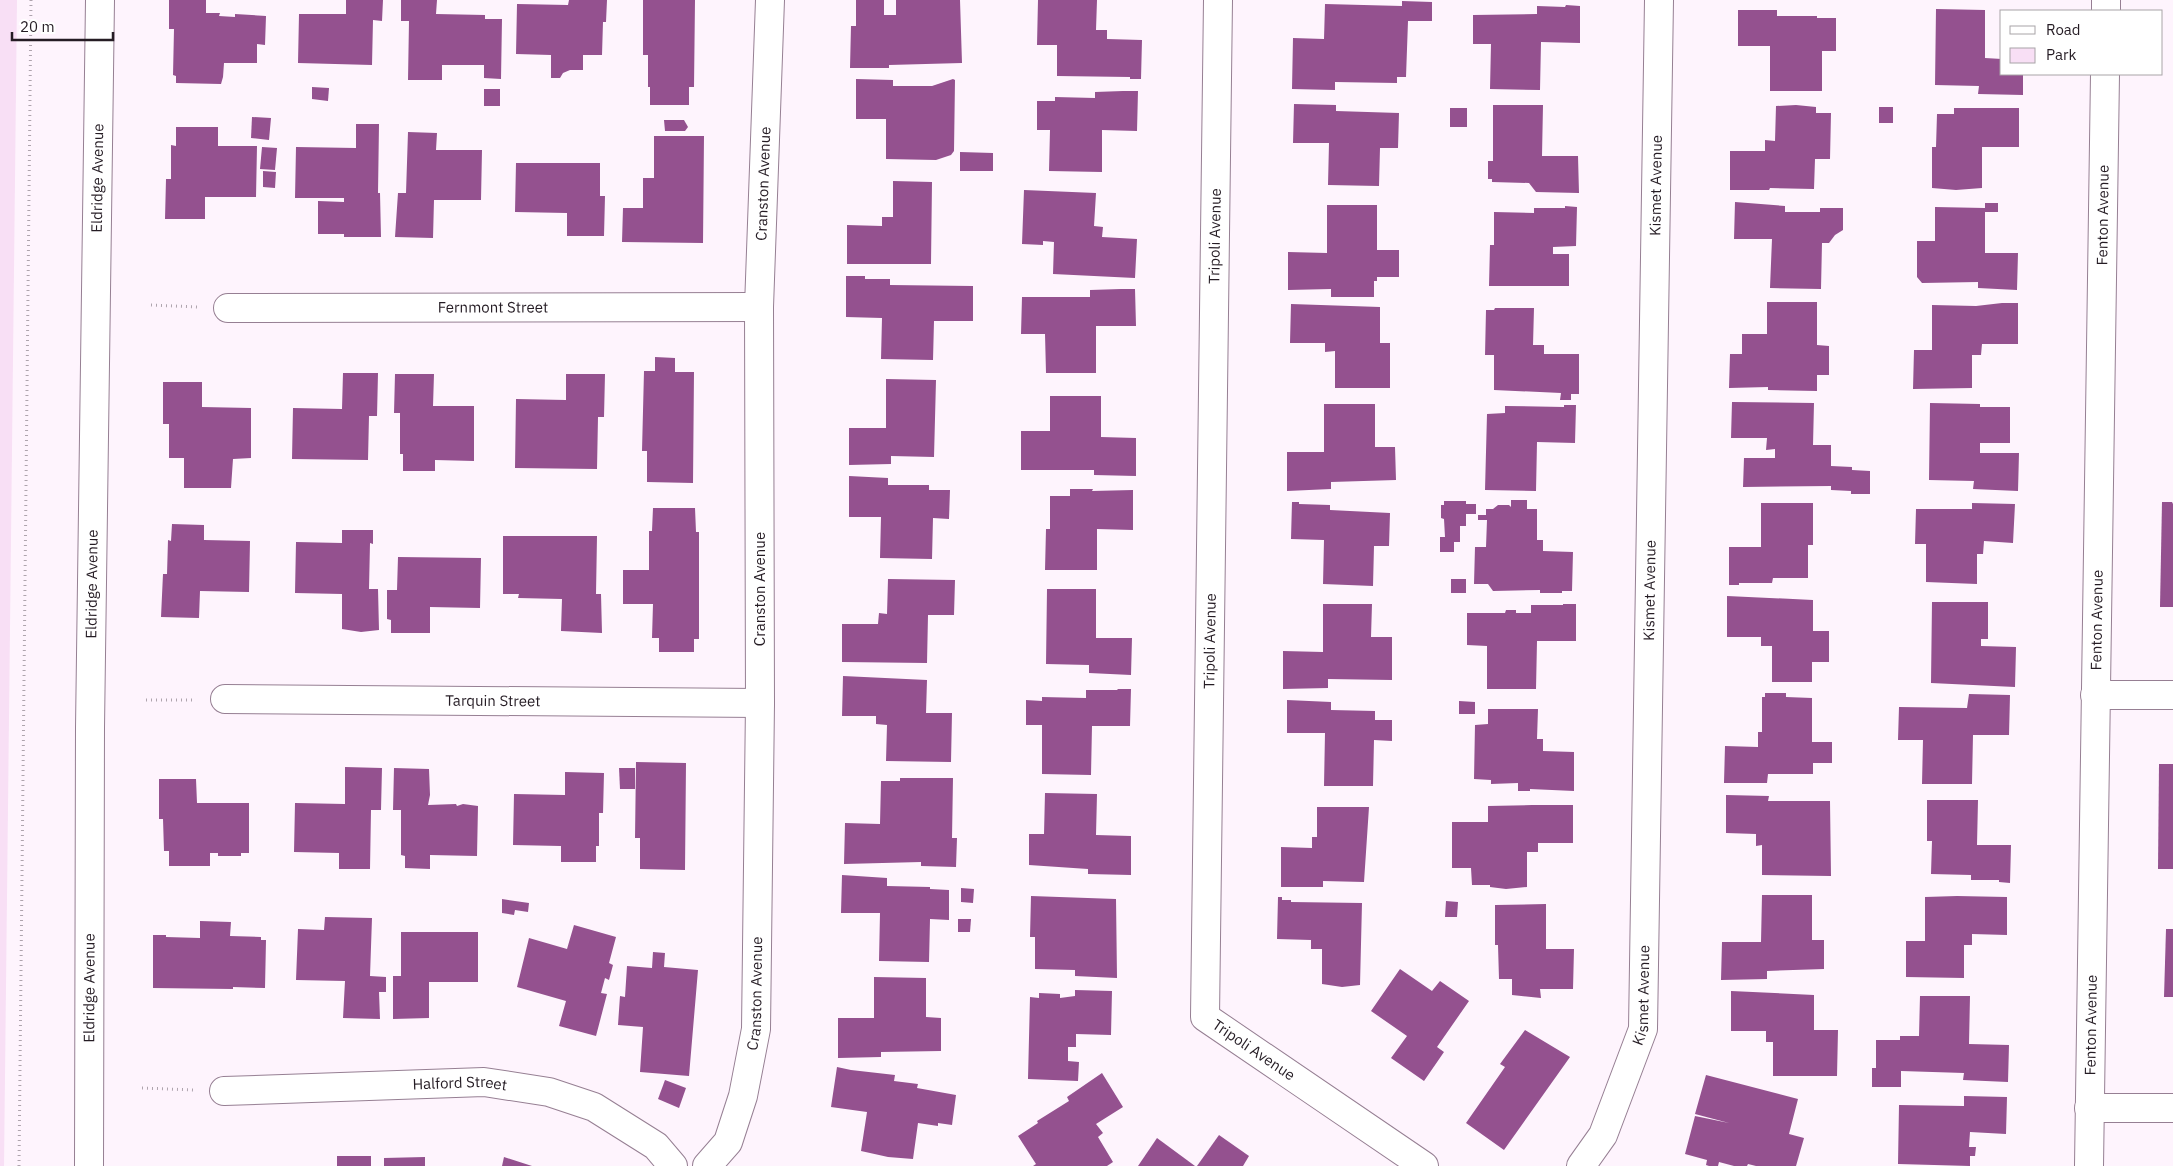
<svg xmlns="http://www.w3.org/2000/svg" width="2173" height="1166" viewBox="0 0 2173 1166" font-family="'IBM Plex Sans',sans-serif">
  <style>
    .green { fill: #f8dff5 }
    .building { fill: #94518f }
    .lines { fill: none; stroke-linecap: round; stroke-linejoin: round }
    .minor-casing { stroke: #967f93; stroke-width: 30 }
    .path { stroke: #aea4ad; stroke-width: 3; stroke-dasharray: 1 4; stroke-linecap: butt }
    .minor { stroke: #fff; stroke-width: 28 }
    .labels { text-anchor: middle; stroke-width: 4.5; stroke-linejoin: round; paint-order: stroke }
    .street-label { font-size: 15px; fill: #251c24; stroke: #fff }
  </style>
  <rect width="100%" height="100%" fill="#fef4fd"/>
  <path class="green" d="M0,0H17L4,1166H0Z"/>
  <g class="building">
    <path d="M169,0H206V13H220L219,16L235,17V14L266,16L265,45L257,44V63H224L223,77L221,84L176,83V76L173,75L174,29H169Z"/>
    <path d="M346,0H383L382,21L373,20L372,65L298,63L299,14H346Z"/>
    <path d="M401,0H437L436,14L485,15V19H502L501,79L484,78V65H442V80H408L409,21H401Z"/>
    <path d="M569,0H607L606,22H603L602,55H583V70H570L563,73L560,78H551V55L516,54L517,4L568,5Z"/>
    <path d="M643,0H695L694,87H689V105H650V87H648V55H643Z"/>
    <path d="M856,0H884V15H896V0H960L962,63L889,65V68H850L851,26H856Z"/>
    <path d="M1038,0H1097L1096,30H1107V39L1142,40L1141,79H1130V77L1057,76V45H1037Z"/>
    <path d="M1402,1L1432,2V21H1408L1406,77H1397V83L1335,82V90L1292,89L1293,38L1324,39L1325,4L1402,6Z"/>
    <path d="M1566,5L1580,6V43L1541,42L1540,90L1490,89L1491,44H1473V15L1537,14V6L1565,7Z"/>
    <path d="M1936,9L1985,10V58L2002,59V74H2023V95L1978,94L1979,86L1935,85Z"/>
    <path d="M1738,10H1777V16H1817V18H1836V51H1822V91H1770V46H1738Z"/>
    <path d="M856,79L893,80V86H932L953,79L955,80L954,151L951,155L936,160L886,159V119H856Z"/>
    <path d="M312,87L329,88L328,101L312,99Z"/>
    <rect x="484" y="89" width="16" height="17"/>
    <path d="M1123,91H1138L1137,131L1102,130V172L1049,171L1050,130H1037V101H1055V97L1095,98V92Z"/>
    <path d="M1294,104L1336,105V111L1399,113L1398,148H1380L1379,186L1328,185L1329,143H1293Z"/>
    <path d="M1493,105H1543L1542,156H1578L1579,193L1536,192L1529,183L1492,182V179H1488V161H1493Z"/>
    <path d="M1796,105L1816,107V113H1831L1830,159H1815L1814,189L1770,188L1769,190H1730V151H1765V140L1775,141L1776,106Z"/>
    <rect x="1879" y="107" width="14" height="16"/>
    <rect x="1450" y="108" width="17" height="19"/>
    <path d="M1954,108H2019V147H1982V188L1956,190L1932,188V147H1936L1937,114H1954Z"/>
    <path d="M252,117L271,118L269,140L251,138Z"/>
    <path d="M664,120H684L688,127L685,131H665Z"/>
    <path d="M356,124H379L378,193H380L381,237H344V234H318V201L344,202V198H295L296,147L356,148Z"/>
    <path d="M176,127H218V146H257L256,197H205V219H165L166,179H171V145L176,146Z"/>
    <path d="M408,132L437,133L436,150H482L481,200H434L433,238L395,237L398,193H406Z"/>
    <path d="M654,136H704L703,243L622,242L623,208H643V178H654Z"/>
    <path d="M262,147L277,148L275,170L260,169Z"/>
    <path d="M960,152L993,153V171H960Z"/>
    <path d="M516,163H600V196H605L604,236H567V213L515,212Z"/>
    <path d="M263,171L276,172L275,188L263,187Z"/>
    <path d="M893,181L932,182L931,264H847V225L882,226V217H893Z"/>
    <path d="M1024,190L1096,193L1094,226L1103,227L1102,237L1137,239L1135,278L1053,274L1054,242L1043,241V245L1022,244Z"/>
    <path d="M1735,202L1785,206V212H1820V208H1843V230L1835,235L1829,243H1822L1821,289L1770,288L1772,239H1734Z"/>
    <path d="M1985,203H1998V212H1985V253H2018L2017,290L1978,288V282L1922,283L1917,277V241H1935V207L1985,208Z"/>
    <path d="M1327,205H1377V250H1399V277H1377V281H1374V297H1331V289L1288,290V252L1327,253Z"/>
    <path d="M1565,206L1577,207L1576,246L1553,247V254H1569V286H1489L1490,245H1494V212L1534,213V208H1565Z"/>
    <path d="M846,276H865V279H890V285L973,286V321H934L933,360L881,359L882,318L846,317Z"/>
    <path d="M1121,289H1135L1136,326H1096V373H1046L1045,334H1021L1022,297H1090V290Z"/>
    <path d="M1767,302H1817V345L1829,346V375H1817V391L1768,390V387L1729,388L1730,354H1742V334H1767Z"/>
    <path d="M2002,303H2018V344H1982L1981,355H1972V388L1913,389L1914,350H1932V305L1976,306Z"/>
    <path d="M1291,304L1380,307V343H1390V388H1335V351L1325,352V343H1290Z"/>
    <path d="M1495,308H1534L1533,345H1544V354H1579V394H1571V400H1560L1561,393L1494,390V355H1485L1486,310H1494Z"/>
    <path d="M655,357L675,358V372H694L693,483L647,482V451H642L644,371H655Z"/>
    <path d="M343,373H378L377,416H369L368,460L292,459L293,408L342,409Z"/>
    <path d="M395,374H434L433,406H474V461L435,460V471H403V454H400V413H394Z"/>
    <path d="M566,374H605L604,417H598L597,469L515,468L516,399L566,400Z"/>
    <path d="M886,379L936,380L934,457L891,456V464L849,465V428H886Z"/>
    <path d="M163,382H202V407L251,408V458L233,459L231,488H184V458H169V424H163Z"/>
    <path d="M1050,396H1101V437L1136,438V476L1094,475V470H1021V431H1050Z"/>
    <path d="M1732,402L1814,403L1813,445H1831V466L1852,467V470L1870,471V494H1851V491L1831,490V486L1743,487L1744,458H1775V449L1766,450L1767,438H1731Z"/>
    <path d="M1930,403L1980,404V407H2010V443H1980V453H2019L2018,491L1973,489L1974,481L1929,480Z"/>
    <path d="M1324,404H1375V447H1395L1396,480L1331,482V489L1287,491V452H1324Z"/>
    <path d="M1564,405H1576L1575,443L1537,442L1536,491L1485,490L1487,414L1505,413V406L1564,407Z"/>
    <path d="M849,476L888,478V485H929V490H950L949,519L933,518L932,559L880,558L881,517H849Z"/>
    <path d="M1070,489H1093L1092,491L1133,490V530L1097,529V570H1045L1046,529H1050V496H1070Z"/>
    <path d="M1511,500H1527V509H1537V540H1543V551L1573,552L1572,591H1562V593H1540V590L1493,591L1488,584H1474L1475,547H1486L1487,520H1478V515H1486V509H1493L1498,505H1509L1511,507Z"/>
    <path d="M1444,501H1466V504H1476V514H1466V526H1460V542H1454V552H1440V537H1445L1444,519L1441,518V505H1444Z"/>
    <path d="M1292,502H1299V504L1330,505V510L1390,513L1389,546H1374L1373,586L1323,584L1324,540L1291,539Z"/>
    <path d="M2162,502H2172L2173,504V607H2160Z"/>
    <path d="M1761,503H1813V545H1808V578H1773L1772,583H1739V585H1729V547H1761Z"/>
    <path d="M1972,503L2015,504L2013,543L1984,541L1983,554H1977V584L1926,582V544H1915L1916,509H1972Z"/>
    <path d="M653,508H695L696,532H699V639H694V652H659V638H652L653,604H623V570H649V531H652Z"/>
    <path d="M172,524L204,525V540L250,541L249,592L200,591L199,618L161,617L163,574H167L168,540L171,541Z"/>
    <path d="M342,530H373V544L370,543L369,589H378L379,630L361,632L342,629V594L295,593L296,542L342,543Z"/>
    <path d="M503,536H597L596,594H601L602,633L561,631L562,599L518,598L519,594H503Z"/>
    <path d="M398,557L481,558L480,608L430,607V633H391V620L387,619V590H397Z"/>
    <path d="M888,579L955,580L954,615H928L927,663L842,662V624H878L879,613L887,614Z"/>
    <rect x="1451" y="579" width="15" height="14"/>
    <path d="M1047,589H1096V638H1132L1131,675L1089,673V665L1046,664Z"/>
    <path d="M1727,596L1813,600V631H1829V662H1812V682H1772V646H1761V637H1727Z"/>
    <path d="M1932,602H1988V639H1981V646L2016,647L2015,687L1931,683Z"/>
    <path d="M1323,604H1372L1371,637H1392V680L1328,679V688L1283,689V651L1323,652Z"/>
    <path d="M1563,604H1576V641H1537L1536,689H1487V646L1467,645V613H1505L1506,610H1516V613H1531V605H1563Z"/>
    <path d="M843,676L927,680L926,713H952L951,762L886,761L887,725L876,724V716H842Z"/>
    <path d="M1117,689H1131L1130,726H1092L1091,775L1042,774V725H1026V700L1042,701V697L1086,698V690H1118Z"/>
    <path d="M1765,693H1786V697L1812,698V742H1832V763H1813V774H1768L1767,783H1724L1725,746L1758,747V732H1762V697H1765Z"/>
    <path d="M1969,694L2010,695L2009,735H1973L1972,784H1922L1923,740H1898L1899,707L1967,708Z"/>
    <path d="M1287,700L1331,702V710L1375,711V720H1392V741L1374,740L1373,786H1324L1325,733H1287Z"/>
    <path d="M1459,701L1475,702V714H1459Z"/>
    <path d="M1488,709H1538L1537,739H1543V751L1574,752V791L1530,789V791H1518V783L1491,784V780L1474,779L1475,725L1488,724Z"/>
    <path d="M636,762L686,763L685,870L640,869V838H635Z"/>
    <path d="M2159,764H2173V869H2158Z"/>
    <path d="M345,767L382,768L381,810H371L370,869H339V853L294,852L295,803L345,804Z"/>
    <path d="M394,768L429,769L430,795L428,805L456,804L457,806L463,804L478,806L477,856L430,855V869L405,868V856L401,855V810H393Z"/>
    <path d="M619,768H635V789H620Z"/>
    <path d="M565,772L604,773L603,813H599V846H596V862H561V846L513,845L514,794L565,795Z"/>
    <path d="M900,778H953L952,838H957L956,867L921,866V862L844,864L845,823L880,824L881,781H900Z"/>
    <path d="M159,779H196L197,803H249V853H241V856H218V853H210V866H169V851H164L163,819H159Z"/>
    <path d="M1045,793L1097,794L1096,835L1131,836V875L1088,874V869L1029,865V834H1044Z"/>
    <path d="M1726,795L1769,796L1768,801H1830L1831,876L1762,875V845L1756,846V834L1726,833Z"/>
    <path d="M1927,800H1978L1977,845H2011L2010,883L1999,882V880H1971V875L1931,874L1932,841H1927Z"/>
    <path d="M1532,805H1573V843H1538V852H1527V887L1506,889L1490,887V885H1472L1471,868H1452V822H1488V806Z"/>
    <path d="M1317,807H1369L1364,882L1323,881V887H1281V847L1312,848V837H1317Z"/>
    <path d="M842,875L887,878V886L930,887V889L949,890V920L930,919L929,962L879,961L880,913H841Z"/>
    <path d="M961,888L974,889L973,903L961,902Z"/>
    <path d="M1762,895H1812V940H1824V969L1767,971V979L1721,980L1722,942H1761Z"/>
    <path d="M1031,896L1116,899L1117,978L1075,976V970L1035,969V937H1030Z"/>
    <path d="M1957,896L2007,897V935L1972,934V945H1964V978L1906,977V941H1925V897Z"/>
    <path d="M1278,897H1282V900H1291V902L1362,903L1360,985L1342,987L1322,984V949H1311V940L1277,939Z"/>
    <path d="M502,899L529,903L528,912L515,910L514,915L502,913Z"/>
    <path d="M1446,901L1458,902L1457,917H1445Z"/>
    <path d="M1546,904V949H1574L1573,989H1540L1541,998L1512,995V979H1499L1498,945H1495V905Z"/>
    <path d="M325,917L372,918L370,976L386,977V992H379L380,1019L343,1018L345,981L296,980L298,929L324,930Z"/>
    <path d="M958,919H971L970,932H958Z"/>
    <path d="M200,921L231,922L230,936L261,937V940H266L265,988L233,987V989L153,988V935H166V937L200,938Z"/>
    <path d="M574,925L616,937L609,963L613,965L609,980L605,978L601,993L607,994L596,1036L559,1026L566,1001L517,987L529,938L567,949Z"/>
    <path d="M2166,929H2173V997H2164Z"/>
    <path d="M401,932H478V982H429V1018L393,1019V976H401Z"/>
    <path d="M653,952L665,953L664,967L698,970L689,1076L640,1072L643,1027L618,1025L620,996L625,997L627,966L652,968Z"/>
    <path d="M1400,969L1432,991L1440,981L1469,1001L1437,1047L1444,1052L1424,1081L1391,1058L1407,1036L1371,1011Z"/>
    <path d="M874,977L926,978V1017L941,1018V1051L881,1052V1057L838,1058V1018H874Z"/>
    <path d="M1075,990L1112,991L1111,1035L1076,1034V1047H1068V1061L1079,1062L1078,1081L1028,1079L1030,997L1039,998V993L1060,994V998L1075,996Z"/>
    <path d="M1731,991L1814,995V1030H1838L1837,1076H1773V1042H1766V1031H1731Z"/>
    <path d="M1920,996H1970L1969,1044L2009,1045L2008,1082L1963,1080L1964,1073L1901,1071V1087H1872V1068H1876V1040H1900V1036H1919Z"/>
    <path d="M1525,1030L1570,1057L1504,1150L1466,1123L1505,1067L1500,1064Z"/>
    <path d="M837,1067L851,1070L895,1075L894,1081L918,1084L917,1088L956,1095L952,1125L938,1123V1126L918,1123L913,1159L888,1157L861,1151L867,1112L831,1107Z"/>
    <path d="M1102,1073L1123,1107L1096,1124L1103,1133L1098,1137L1113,1162L1107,1166H1033L1036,1164L1018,1136L1038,1123L1037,1121L1069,1101L1067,1097Z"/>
    <path d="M1706,1075L1798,1099L1789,1134L1804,1138L1796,1166H1756L1748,1164L1747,1166H1734L1719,1162L1718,1166H1709L1706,1165L1707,1160L1685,1154L1695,1116L1729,1123L1695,1114Z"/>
    <path d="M665,1080L686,1088L679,1108L658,1099Z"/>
    <path d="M1964,1096L2007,1097L2006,1134L1970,1132L1969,1147H1976L1975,1156H1970V1166L1898,1164L1899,1105L1964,1106Z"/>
    <path d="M1219,1135L1249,1156L1243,1166H1197Z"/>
    <path d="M1157,1138L1195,1166H1138Z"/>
    <rect x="337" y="1156" width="34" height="10"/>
    <path d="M425,1157V1166H384V1158Z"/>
    <path d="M504,1157L532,1166H502Z"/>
  </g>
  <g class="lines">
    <defs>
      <g id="minor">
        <path id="s1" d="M1218,0L1205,1017L1424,1166"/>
        <path d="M2106,11V0"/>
        <path id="s2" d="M228,308L759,307"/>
        <path d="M2095,695H2173"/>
        <path id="s3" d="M225,699L760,703"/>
        <path id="s4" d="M224,1091L484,1082L549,1092L594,1107L656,1146L673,1166"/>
        <path d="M2089,1108H2173"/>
        <path id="s5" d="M89,1166L90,728L100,0"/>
        <path id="s6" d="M707,1166L728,1142L743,1096L756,1029L760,703L759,307L770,0"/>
        <path id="s7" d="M1581,1166L1603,1135L1643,1029L1659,0"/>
        <path id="s8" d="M2089,1166L2105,74"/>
      </g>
    </defs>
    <use href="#minor" class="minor-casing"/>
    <g class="path">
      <path d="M151,305L197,307"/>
      <path d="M146,700H194"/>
      <path d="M142,1088L194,1090"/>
      <path d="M19,1166L31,0"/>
    </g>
    <use href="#minor" class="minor"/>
  </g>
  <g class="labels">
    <g class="street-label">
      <text dy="5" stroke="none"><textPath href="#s5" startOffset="988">Eldridge Avenue</textPath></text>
      <text dy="5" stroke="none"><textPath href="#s6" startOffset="994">Cranston Avenue</textPath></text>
      <text dy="5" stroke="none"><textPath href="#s7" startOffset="995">Kismet Avenue</textPath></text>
      <text dy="5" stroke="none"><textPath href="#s8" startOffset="951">Fenton Avenue</textPath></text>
      <text transform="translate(1215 236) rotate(-89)" y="5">Tripoli Avenue</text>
      <text dy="5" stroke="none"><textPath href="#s2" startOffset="265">Fernmont Street</textPath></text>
      <text dy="5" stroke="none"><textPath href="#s5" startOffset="582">Eldridge Avenue</textPath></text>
      <text transform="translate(760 589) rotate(-90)" y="5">Cranston Avenue</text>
      <text dy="5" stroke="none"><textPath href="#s7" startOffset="590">Kismet Avenue</textPath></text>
      <text dy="5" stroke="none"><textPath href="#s8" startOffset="546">Fenton Avenue</textPath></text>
      <text transform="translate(1210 641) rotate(-89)" y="5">Tripoli Avenue</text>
      <text dy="5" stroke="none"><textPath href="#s3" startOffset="268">Tarquin Street</textPath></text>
      <text dy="5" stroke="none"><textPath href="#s5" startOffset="178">Eldridge Avenue</textPath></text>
      <text dy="5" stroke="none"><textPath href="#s6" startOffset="184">Cranston Avenue</textPath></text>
      <text dy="5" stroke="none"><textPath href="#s7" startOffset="185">Kismet Avenue</textPath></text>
      <text dy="5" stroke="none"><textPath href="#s8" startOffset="141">Fenton Avenue</textPath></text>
      <text dy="5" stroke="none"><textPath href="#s1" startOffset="1076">Tripoli Avenue</textPath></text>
      <text dy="5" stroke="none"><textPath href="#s4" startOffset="236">Halford Street</textPath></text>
    </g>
  </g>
  <rect x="2000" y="10" width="162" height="65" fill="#ffffff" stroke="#a8a4a7"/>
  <rect x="2010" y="26" width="25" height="8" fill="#ffffff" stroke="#a8a4a7"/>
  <text x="2046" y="35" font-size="15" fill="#251c24">Road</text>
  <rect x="2010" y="48" width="25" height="15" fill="#f8dff5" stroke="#a8a4a7"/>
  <text x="2046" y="60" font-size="15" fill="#251c24">Park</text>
  <path d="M12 32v8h101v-8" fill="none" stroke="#251c24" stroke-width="2.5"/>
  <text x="20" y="32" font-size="15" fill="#251c24" stroke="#ffffff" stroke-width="4" paint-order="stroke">20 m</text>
</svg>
